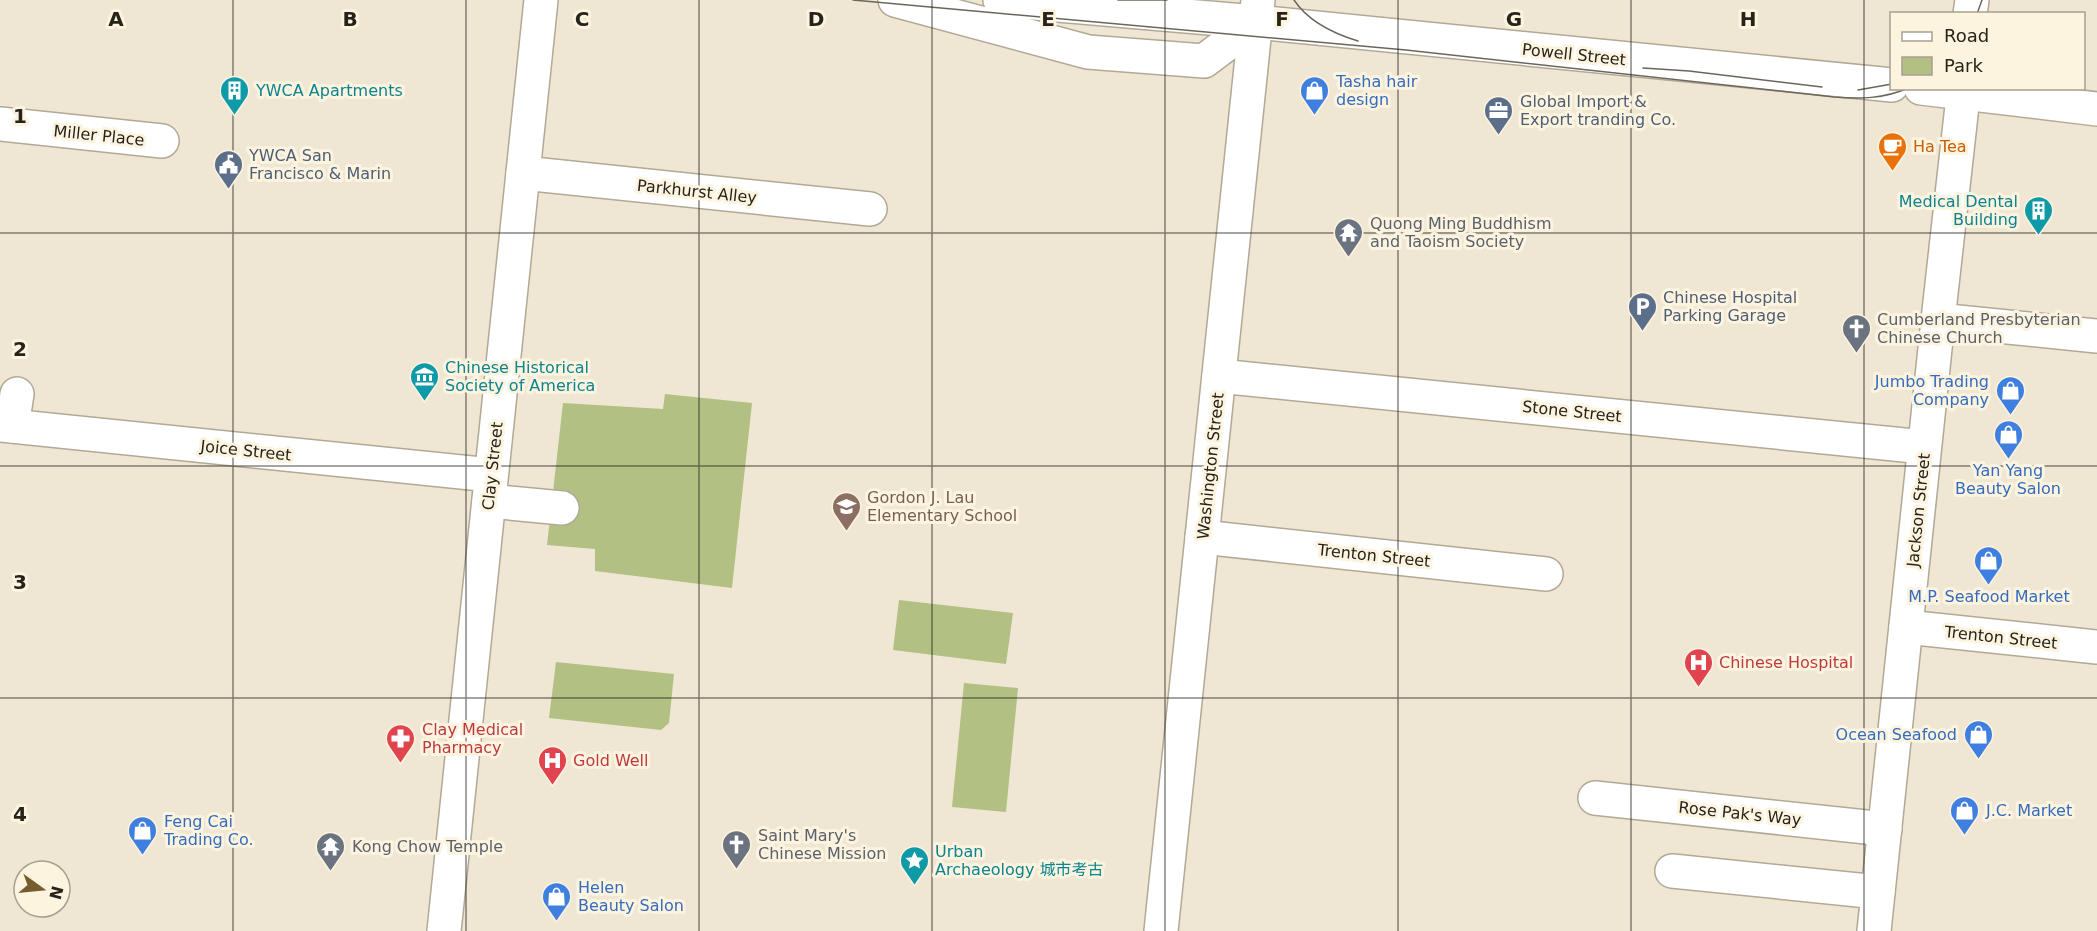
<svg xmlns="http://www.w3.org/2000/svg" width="2097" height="931" viewBox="0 0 2097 931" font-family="'DejaVu Sans','Noto Sans SC',sans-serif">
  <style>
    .green { fill: #b2c084 }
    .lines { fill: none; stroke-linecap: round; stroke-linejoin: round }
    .minor-casing { stroke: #b1a996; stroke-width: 36 }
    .minor { stroke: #fff; stroke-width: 33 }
    .tram { stroke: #6b665a; stroke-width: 1.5 }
    .grid { fill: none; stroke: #26231b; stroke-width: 1.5; stroke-opacity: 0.55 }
    .labels { text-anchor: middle; stroke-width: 6; stroke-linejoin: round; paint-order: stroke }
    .street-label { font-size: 16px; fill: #26231b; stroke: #fdf4e0 }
    .shop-label { font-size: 16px; fill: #366cbe; stroke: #fdf4e0; text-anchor: start }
    .culture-label { font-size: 16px; fill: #0d838f; stroke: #fdf4e0; text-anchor: start }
    .service-label { font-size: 16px; fill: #4e5e75; stroke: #fdf4e0; text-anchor: start }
    .food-label { font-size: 16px; fill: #c56008; stroke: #fdf4e0; text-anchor: start }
    .worship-label { font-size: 16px; fill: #5b616d; stroke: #fdf4e0; text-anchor: start }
    .education-label { font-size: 16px; fill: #785e54; stroke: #fdf4e0; text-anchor: start }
    .health-label { font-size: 16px; fill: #be3a42; stroke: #fdf4e0; text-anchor: start }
    .grid-label { font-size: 20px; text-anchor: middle; font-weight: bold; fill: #26231b; stroke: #fdf4e0; stroke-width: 6; stroke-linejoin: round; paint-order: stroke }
  </style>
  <rect width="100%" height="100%" fill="#efe7d3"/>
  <g class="green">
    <path d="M665,394L752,403L732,588L595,571V549L547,545L563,403L663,409Z"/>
    <path d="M899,600L1013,613L1006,664L893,650Z"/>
    <path d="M556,662L674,674L669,723L661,730L549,718Z"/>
    <path d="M964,683L1018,688L1006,812L952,807Z"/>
  </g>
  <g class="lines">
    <defs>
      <g id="minor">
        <path d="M895,0L1088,52L1204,61L1256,22"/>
        <path d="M1000,0L1256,22L1892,85"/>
        <path d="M1970,14L1972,0"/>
        <path d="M1921,88L2097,109"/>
        <path d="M0,124L162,141"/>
        <path d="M523,173L870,209"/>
        <path d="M1938,320L2097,336"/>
        <path d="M1219,376L1924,447"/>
        <path d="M0,425L491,475"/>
        <path d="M12,426L17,394"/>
        <path d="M489,501L562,508"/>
        <path d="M1202,537L1546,574"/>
        <path d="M1906,627L2097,647"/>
        <path d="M1595,798L1885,829"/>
        <path d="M1672,871L1878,892"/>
        <path d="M444,931L541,0"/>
        <path d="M1161,931L1258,0"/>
        <path d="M1874,931L1938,320L1964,88"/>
      </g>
    </defs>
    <use href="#minor" class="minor-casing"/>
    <use href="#minor" class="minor"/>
    <g class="tram">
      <path d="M853,0L1406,50L1834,97C1859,99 1884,99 1908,88"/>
      <path d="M1118,0H1167"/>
      <path d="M1294,0C1308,21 1335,34 1358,41"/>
      <path d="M1977,14L1982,0"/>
      <path d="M1643,68L1689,71L1822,87"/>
      <path d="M1858,90L1892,84"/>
    </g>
  </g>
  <path class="grid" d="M233,0V931M466,0V931M699,0V931M932,0V931M1165,0V931M1398,0V931M1631,0V931M1864,0V931M0,233H2097M0,466H2097M0,698H2097"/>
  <defs>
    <symbol id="building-pin" viewBox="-11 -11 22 30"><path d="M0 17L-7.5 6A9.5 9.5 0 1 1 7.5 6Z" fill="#0f9aa8" stroke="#fdf4e0"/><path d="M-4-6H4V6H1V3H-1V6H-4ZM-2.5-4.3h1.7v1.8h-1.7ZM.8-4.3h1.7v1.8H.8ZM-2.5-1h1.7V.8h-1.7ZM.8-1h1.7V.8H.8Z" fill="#fff"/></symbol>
    <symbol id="shop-pin" viewBox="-11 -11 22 30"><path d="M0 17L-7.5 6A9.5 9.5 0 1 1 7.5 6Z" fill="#3f7fe0" stroke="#fdf4e0"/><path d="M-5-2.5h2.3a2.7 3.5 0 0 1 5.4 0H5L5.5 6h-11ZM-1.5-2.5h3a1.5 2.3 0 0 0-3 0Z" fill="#fff"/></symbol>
    <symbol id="office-pin" viewBox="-11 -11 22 30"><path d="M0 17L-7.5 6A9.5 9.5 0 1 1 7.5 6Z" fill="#5c6f8a" stroke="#fdf4e0"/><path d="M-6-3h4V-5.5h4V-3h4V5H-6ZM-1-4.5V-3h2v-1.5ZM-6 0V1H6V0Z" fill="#fff"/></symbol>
    <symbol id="cafe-pin" viewBox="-11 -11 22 30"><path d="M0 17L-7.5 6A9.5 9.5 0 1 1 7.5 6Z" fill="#e8710a" stroke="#fdf4e0"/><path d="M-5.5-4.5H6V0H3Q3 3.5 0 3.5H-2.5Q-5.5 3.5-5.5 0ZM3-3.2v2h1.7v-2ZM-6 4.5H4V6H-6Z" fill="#fff"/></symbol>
    <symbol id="civic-pin" viewBox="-11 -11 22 30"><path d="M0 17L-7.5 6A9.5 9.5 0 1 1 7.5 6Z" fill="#5c6f8a" stroke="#fdf4e0"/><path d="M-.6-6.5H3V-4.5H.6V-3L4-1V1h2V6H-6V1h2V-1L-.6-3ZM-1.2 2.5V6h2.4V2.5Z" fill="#fff"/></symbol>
    <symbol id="temple-pin" viewBox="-11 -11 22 30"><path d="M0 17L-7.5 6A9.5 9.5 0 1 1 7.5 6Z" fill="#6b7280" stroke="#fdf4e0"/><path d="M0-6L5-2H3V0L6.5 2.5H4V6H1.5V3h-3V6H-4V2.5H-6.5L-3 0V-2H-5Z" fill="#fff"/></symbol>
    <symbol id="parking-pin" viewBox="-11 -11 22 30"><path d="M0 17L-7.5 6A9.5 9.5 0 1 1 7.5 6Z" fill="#5c6f8a" stroke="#fdf4e0"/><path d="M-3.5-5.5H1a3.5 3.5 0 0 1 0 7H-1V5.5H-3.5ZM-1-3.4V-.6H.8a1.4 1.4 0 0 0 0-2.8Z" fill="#fff"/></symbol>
    <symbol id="church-pin" viewBox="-11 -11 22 30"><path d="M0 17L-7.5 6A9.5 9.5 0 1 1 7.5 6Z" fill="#6b7280" stroke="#fdf4e0"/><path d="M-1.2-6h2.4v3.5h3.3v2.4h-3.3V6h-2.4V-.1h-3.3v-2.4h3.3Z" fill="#fff"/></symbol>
    <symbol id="museum-pin" viewBox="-11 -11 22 30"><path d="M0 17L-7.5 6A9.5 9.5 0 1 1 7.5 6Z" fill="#0f9aa8" stroke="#fdf4e0"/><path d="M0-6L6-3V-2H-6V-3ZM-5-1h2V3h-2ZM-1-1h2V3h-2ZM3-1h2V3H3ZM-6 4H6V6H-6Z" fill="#fff"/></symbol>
    <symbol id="school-pin" viewBox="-11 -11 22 30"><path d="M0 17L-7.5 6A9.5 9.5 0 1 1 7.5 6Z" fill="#8d6e63" stroke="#fdf4e0"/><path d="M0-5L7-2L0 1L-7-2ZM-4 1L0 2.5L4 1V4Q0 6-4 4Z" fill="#fff"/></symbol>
    <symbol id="hospital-pin" viewBox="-11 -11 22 30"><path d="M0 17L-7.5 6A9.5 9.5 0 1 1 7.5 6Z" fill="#e0444e" stroke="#fdf4e0"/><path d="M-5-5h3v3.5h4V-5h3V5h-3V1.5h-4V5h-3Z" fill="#fff"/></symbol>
    <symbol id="pharmacy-pin" viewBox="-11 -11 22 30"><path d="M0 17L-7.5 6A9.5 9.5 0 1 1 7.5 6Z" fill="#e0444e" stroke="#fdf4e0"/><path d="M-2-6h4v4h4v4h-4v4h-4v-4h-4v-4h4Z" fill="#fff"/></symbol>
    <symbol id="sight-pin" viewBox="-11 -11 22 30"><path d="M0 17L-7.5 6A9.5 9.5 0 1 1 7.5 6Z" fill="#0f9aa8" stroke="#fdf4e0"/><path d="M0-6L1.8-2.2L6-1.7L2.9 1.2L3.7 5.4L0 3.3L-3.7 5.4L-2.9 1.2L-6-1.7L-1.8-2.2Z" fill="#fff"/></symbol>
  </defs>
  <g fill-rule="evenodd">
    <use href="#building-pin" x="218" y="74" width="33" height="45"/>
    <use href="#shop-pin" x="1298" y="74" width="33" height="45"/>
    <use href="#office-pin" x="1482" y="94" width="33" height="45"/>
    <use href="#cafe-pin" x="1876" y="130" width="33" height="45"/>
    <use href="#civic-pin" x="212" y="148" width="33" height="45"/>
    <use href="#building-pin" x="2022" y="194" width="33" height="45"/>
    <use href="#temple-pin" x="1332" y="216" width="33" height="45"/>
    <use href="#parking-pin" x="1626" y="290" width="33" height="45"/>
    <use href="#church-pin" x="1840" y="312" width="33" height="45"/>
    <use href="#museum-pin" x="408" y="360" width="33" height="45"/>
    <use href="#shop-pin" x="1994" y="374" width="33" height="45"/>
    <use href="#shop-pin" x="1992" y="418" width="33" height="45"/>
    <use href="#school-pin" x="830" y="490" width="33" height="45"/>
    <use href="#shop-pin" x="1972" y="544" width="33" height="45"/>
    <use href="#hospital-pin" x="1682" y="646" width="33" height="45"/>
    <use href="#shop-pin" x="1962" y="718" width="33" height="45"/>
    <use href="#pharmacy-pin" x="384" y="722" width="33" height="45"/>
    <use href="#hospital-pin" x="536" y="744" width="33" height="45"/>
    <use href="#shop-pin" x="1948" y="794" width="33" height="45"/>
    <use href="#shop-pin" x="126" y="814" width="33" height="45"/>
    <use href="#church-pin" x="720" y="828" width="33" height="45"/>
    <use href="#temple-pin" x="314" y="830" width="33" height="45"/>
    <use href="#sight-pin" x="898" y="844" width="33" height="45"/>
    <use href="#shop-pin" x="540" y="880" width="33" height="45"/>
  </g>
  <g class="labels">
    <g class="street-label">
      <text transform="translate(1574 54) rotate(6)" y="6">Powell Street</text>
      <text transform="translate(99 135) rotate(6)" y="6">Miller Place</text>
      <text transform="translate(697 191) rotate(6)" y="6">Parkhurst Alley</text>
      <text transform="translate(1572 411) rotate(6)" y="6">Stone Street</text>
      <text transform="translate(246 450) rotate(6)" y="6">Joice Street</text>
      <text transform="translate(492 466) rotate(-84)" y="6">Clay Street</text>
      <text transform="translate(1210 466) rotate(-84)" y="6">Washington Street</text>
      <text transform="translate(1918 510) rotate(-84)" y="6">Jackson Street</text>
      <text transform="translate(1374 555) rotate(6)" y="6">Trenton Street</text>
      <text transform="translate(2001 637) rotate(6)" y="6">Trenton Street</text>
      <text transform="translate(1740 813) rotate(6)" y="6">Rose Pak's Way</text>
    </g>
    <g class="shop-label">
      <text x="1336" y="87">Tasha hair<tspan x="1336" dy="18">design</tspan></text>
      <text x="1989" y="387" text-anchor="end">Jumbo Trading<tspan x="1989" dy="18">Company</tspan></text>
      <text x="2008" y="476" text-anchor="middle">Yan Yang<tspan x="2008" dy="18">Beauty Salon</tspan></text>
      <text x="1989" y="602" text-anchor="middle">M.P. Seafood Market</text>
      <text x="1957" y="740" text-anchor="end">Ocean Seafood</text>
      <text x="1986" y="816">J.C. Market</text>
      <text x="164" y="827">Feng Cai<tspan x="164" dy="18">Trading Co.</tspan></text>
      <text x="578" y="893">Helen<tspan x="578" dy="18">Beauty Salon</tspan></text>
    </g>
    <g class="culture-label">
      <text x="256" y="96">YWCA Apartments</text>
      <text x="2018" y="207" text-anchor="end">Medical Dental<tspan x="2018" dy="18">Building</tspan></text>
      <text x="445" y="373">Chinese Historical<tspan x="445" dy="18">Society of America</tspan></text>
      <text x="935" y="857">Urban<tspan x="935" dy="18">Archaeology 城市考古</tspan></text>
    </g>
    <g class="service-label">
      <text x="1520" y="107">Global Import &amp;<tspan x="1520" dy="18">Export tranding Co.</tspan></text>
      <text x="249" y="161">YWCA San<tspan x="249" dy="18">Francisco &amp; Marin</tspan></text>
      <text x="1663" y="303">Chinese Hospital<tspan x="1663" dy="18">Parking Garage</tspan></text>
    </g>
    <g class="food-label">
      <text x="1913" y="152">Ha Tea</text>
    </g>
    <g class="worship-label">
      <text x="1370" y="229">Quong Ming Buddhism<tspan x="1370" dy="18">and Taoism Society</tspan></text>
      <text x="1877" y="325">Cumberland Presbyterian<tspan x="1877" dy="18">Chinese Church</tspan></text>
      <text x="758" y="841">Saint Mary's<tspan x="758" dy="18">Chinese Mission</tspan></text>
      <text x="352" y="852">Kong Chow Temple</text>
    </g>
    <g class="education-label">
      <text x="867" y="503">Gordon J. Lau<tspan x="867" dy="18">Elementary School</tspan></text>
    </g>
    <g class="health-label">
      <text x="1719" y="668">Chinese Hospital</text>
      <text x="422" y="735">Clay Medical<tspan x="422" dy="18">Pharmacy</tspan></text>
      <text x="573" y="766">Gold Well</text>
    </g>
  </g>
  <g class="grid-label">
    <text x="116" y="26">A</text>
    <text x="350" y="26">B</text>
    <text x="582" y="26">C</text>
    <text x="816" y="26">D</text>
    <text x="1048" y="26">E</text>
    <text x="1282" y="26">F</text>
    <text x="1514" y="26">G</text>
    <text x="1748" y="26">H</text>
    <text x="20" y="123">1</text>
    <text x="20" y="356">2</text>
    <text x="20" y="589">3</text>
    <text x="20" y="821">4</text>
  </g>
  <rect x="1890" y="12" width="195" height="78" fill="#fdf4e0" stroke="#a7a091" stroke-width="1.5"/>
  <rect x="1902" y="32" width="30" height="9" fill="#ffffff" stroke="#a7a091" stroke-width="1.5"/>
  <text x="1944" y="42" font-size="18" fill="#26231b">Road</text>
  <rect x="1902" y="57" width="30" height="18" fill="#b2c084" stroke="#a7a091" stroke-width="1.5"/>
  <text x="1944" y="72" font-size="18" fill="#26231b">Park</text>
  <g transform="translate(42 889) rotate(105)"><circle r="28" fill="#fdf4e0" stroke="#a7a091" stroke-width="1.5"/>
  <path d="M0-4.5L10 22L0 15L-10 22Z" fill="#735d2d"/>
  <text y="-9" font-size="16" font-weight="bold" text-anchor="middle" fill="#26231b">N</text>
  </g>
</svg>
